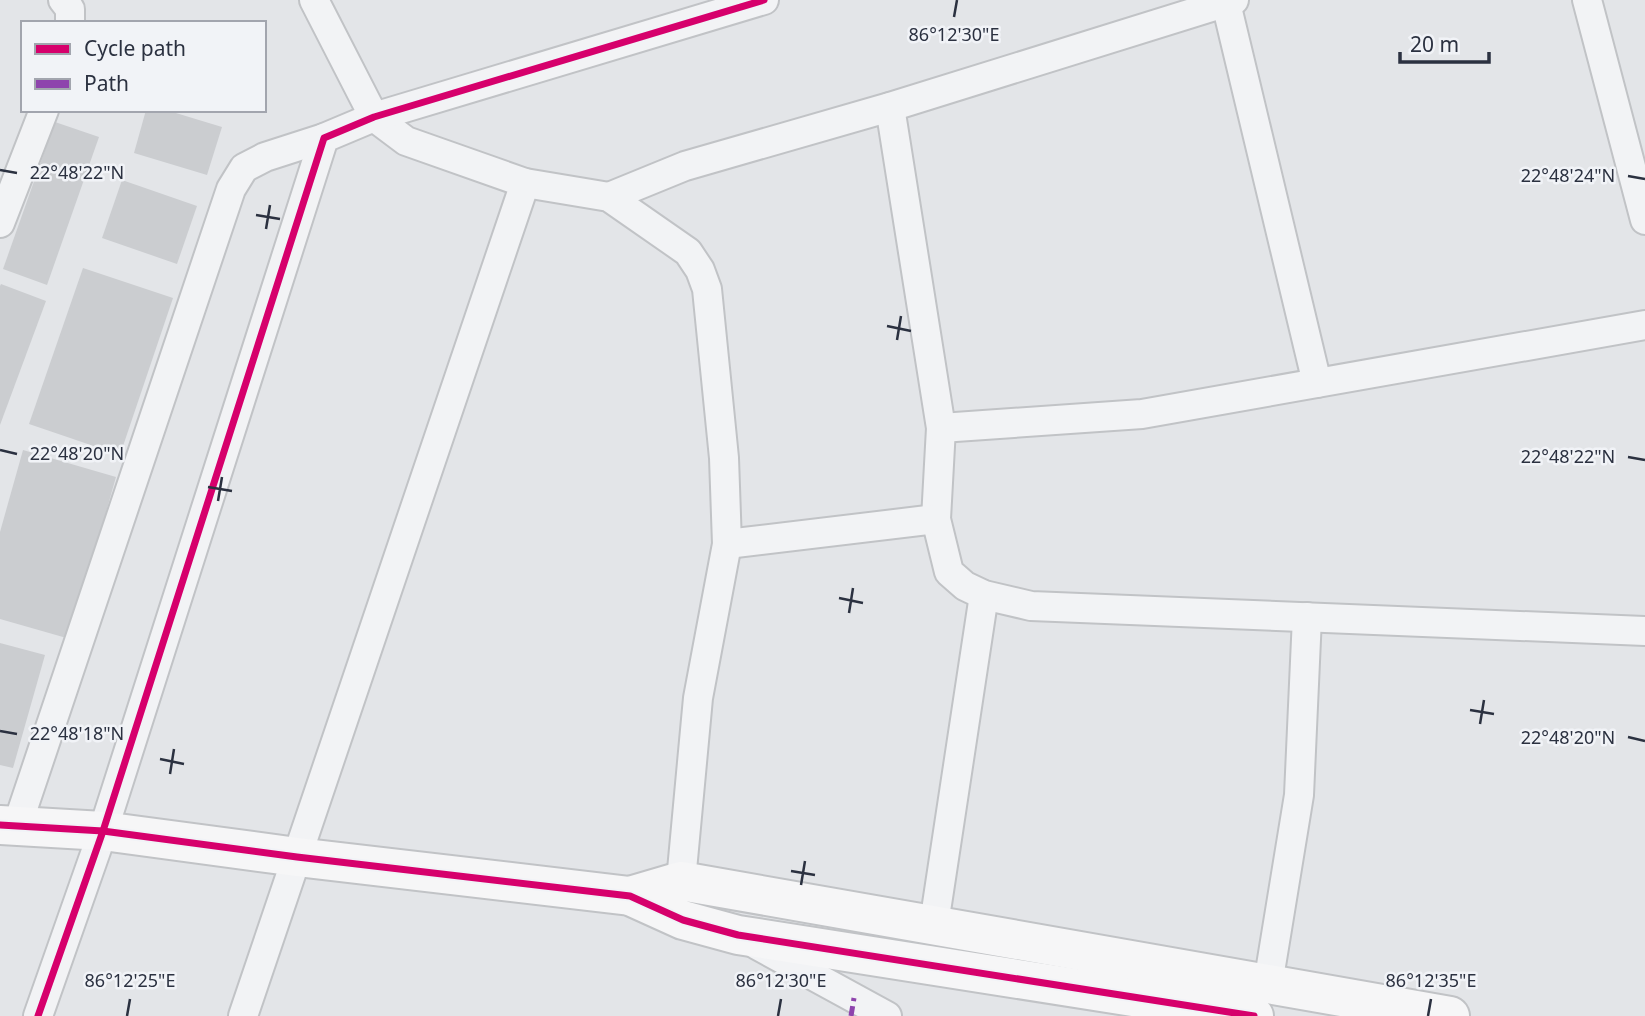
<svg xmlns="http://www.w3.org/2000/svg" width="1645" height="1016" viewBox="0 0 1645 1016" font-family="'Noto Sans',sans-serif">
  <style>
    .building { fill: #cbcdd0 }
    .lines { fill: none; stroke-linecap: round; stroke-linejoin: round }
    .street-casing { stroke: #c1c3c6; stroke-width: 32 }
    .secondary-casing { stroke: #c1c3c6; stroke-width: 42 }
    .street { stroke: #f2f3f5; stroke-width: 28 }
    .secondary { stroke: #f6f6f7; stroke-width: 38 }
    .quiet { stroke: #8e44ad; stroke-width: 5; stroke-dasharray: 10 5; stroke-linecap: butt }
    .cycleway-casing { stroke: #f1f3f7; stroke-width: 11 }
    .cycleway { stroke: #d6006c; stroke-width: 7 }
    .ticks { fill: none; stroke: #2b3140; stroke-width: 2.5 }
    .ticks-label { font-size: 18px; text-anchor: middle; fill: #2b3140; stroke: #f1f3f7; stroke-width: 5; stroke-linejoin: round; paint-order: stroke }
  </style>
  <rect width="100%" height="100%" fill="#e3e5e8"/>
  <g class="building">
    <path d="M146,110H166L222,127L207,175L134,153Z"/>
    <path d="M55,122L99,137L47,285L3,269Z"/>
    <path d="M122,180L197,206L177,264L102,238Z"/>
    <path d="M83,268L173,298L120,455L29,424Z"/>
    <path d="M1,284L46,301L0,425V286Z"/>
    <path d="M23,450L116,477L70,639L0,619V532Z"/>
    <path d="M0,643L45,655L13,768L0,765Z"/>
  </g>
  <g class="lines">
    <defs>
      <g id="street">
        <path d="M63,0L70,9V23"/>
        <path d="M314,0L374,117L406,141L525,183L609,197L688,252L700,270L707,289L724,458L727,544L698,698L681,881"/>
        <path d="M1587,0L1645,220"/>
        <path d="M1226,3L1317,383"/>
        <path d="M890,107L941,428L936,519L949,572L965,586L984,595L1031,606L1645,631"/>
        <path d="M609,197L685,166L890,107L1234,0"/>
        <path d="M0,223L44,110"/>
        <path d="M941,428L1142,414L1645,325"/>
        <path d="M727,544L936,519"/>
        <path d="M17,826L231,189L244,168L265,157L324,138"/>
        <path d="M934,924L984,595"/>
        <path d="M757,945L887,1016"/>
        <path d="M1268,984L1299,795L1307,617"/>
        <path d="M38,1016L103,831L324,138L374,117L764,0"/>
        <path d="M243,1016L525,183"/>
      </g>
      <g id="secondary">
        <path d="M0,825L103,831L297,857L630,896L683,920L738,935L1254,1016"/>
        <path d="M630,896L681,881L1450,1016"/>
      </g>
    </defs>
    <use href="#street" class="street-casing"/>
    <use href="#secondary" class="secondary-casing"/>
    <use href="#street" class="street"/>
    <use href="#secondary" class="secondary"/>
    <path class="quiet" d="M851,1016L854,998"/>
    <defs>
      <g id="cycleway">
        <path d="M0,825L103,831L297,857L630,896L683,920L738,935L1254,1016"/>
        <path d="M38,1016L103,831L324,138L374,117L764,0"/>
      </g>
    </defs>
    <use href="#cycleway" class="cycleway-casing"/>
    <use href="#cycleway" class="cycleway"/>
  </g>
  <path class="ticks" d="M954,17L957,0M0,170L17,173M1628,176L1645,179M256,215L280,219M266,229L270,205M887,326L911,331M897,340L901,316M0,450L17,454M1628,457L1645,460M208,487L232,491M218,501L222,477M839,598L863,603M849,613L853,588M1470,710L1494,714M1480,724L1484,700M0,731L17,734M1628,737L1645,741M160,759L184,764M170,774L174,749M791,871L815,875M801,885L805,861M127,1016L130,999M778,1016L781,999M1428,1016L1431,999"/>
  <g class="ticks-label">
    <text x="954" y="41">86°12'30"E</text>
    <text x="77" y="179">22°48'22"N</text>
    <text x="1568" y="182">22°48'24"N</text>
    <text x="77" y="460">22°48'20"N</text>
    <text x="1568" y="463">22°48'22"N</text>
    <text x="77" y="740">22°48'18"N</text>
    <text x="1568" y="744">22°48'20"N</text>
    <text x="130" y="987">86°12'25"E</text>
    <text x="781" y="987">86°12'30"E</text>
    <text x="1431" y="987">86°12'35"E</text>
  </g>
  <rect x="21" y="21" width="245" height="91" fill="#f1f3f7" stroke="#a2a5ae" stroke-width="2"/>
  <rect x="35" y="44" width="35" height="10" fill="#d6006c" stroke="#a2a5ae" stroke-width="2"/>
  <text x="84" y="56" font-size="21" fill="#2b3140">Cycle path</text>
  <rect x="35" y="79" width="35" height="10" fill="#8e44ad" stroke="#a2a5ae" stroke-width="2"/>
  <text x="84" y="91" font-size="21" fill="#2b3140">Path</text>
  <path d="M1400 52v10h89v-10" fill="none" stroke="#2b3140" stroke-width="3.5"/>
  <text x="1410" y="52" font-size="21" fill="#2b3140" stroke="#f1f3f7" stroke-width="5" paint-order="stroke">20 m</text>
</svg>
